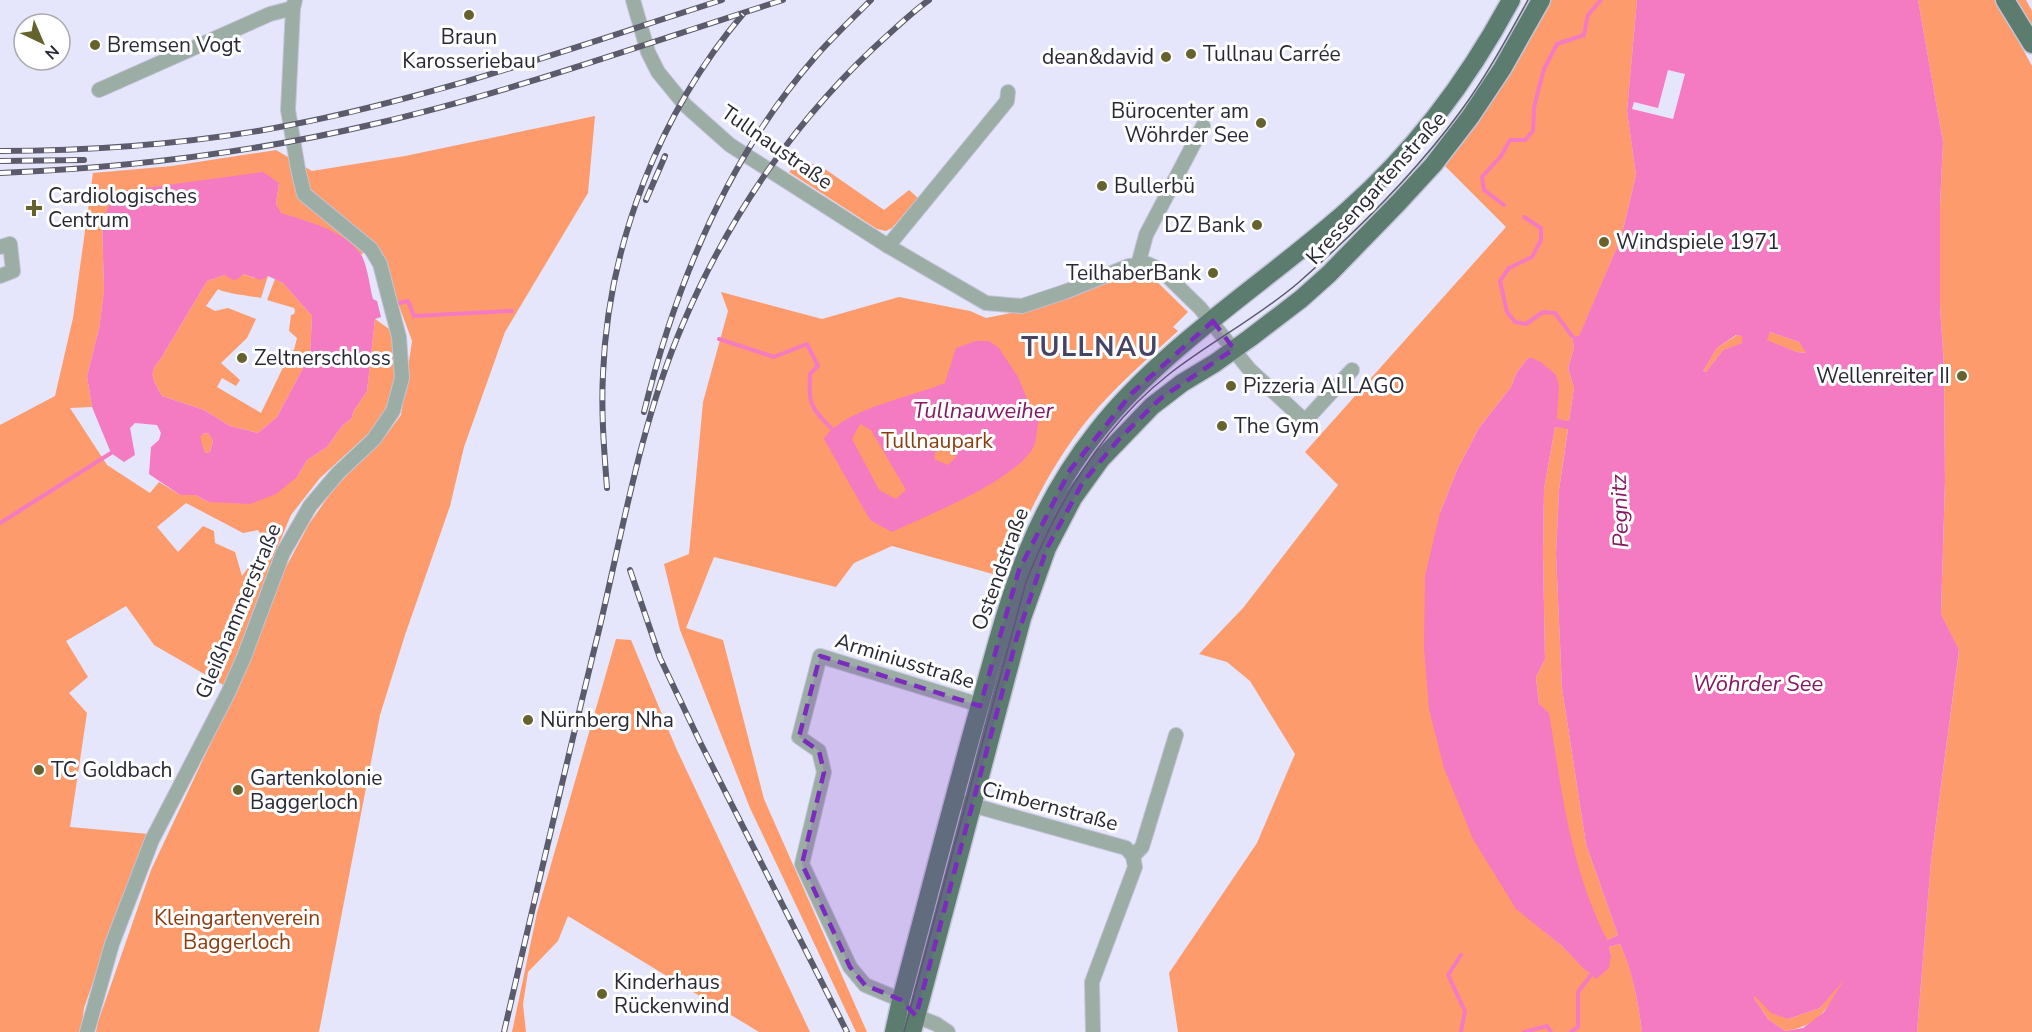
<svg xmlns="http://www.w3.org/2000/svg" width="2032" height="1032" viewBox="0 0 2032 1032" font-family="'Nunito Sans',sans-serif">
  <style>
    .green { fill: #fd9b6c; fill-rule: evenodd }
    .water { fill: #f47ac1; fill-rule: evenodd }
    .pier { fill: #e5e5fc }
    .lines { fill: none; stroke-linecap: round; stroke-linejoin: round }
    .stream { stroke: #f47ac1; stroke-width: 4 }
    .minor-casing { stroke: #c3c3d8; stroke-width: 16 }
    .major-casing { stroke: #c3c3d8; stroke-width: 21 }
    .minor { stroke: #9bada5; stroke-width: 14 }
    .major { stroke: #5b7c6e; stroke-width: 18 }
    .tram { stroke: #5b5b6c; stroke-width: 1.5 }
    .rail-casing { stroke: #5b5b6c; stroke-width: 6 }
    .rail { stroke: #fff; stroke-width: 4; stroke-dasharray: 11; stroke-linecap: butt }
    .marked { fill: #7b2cbf; fill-opacity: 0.2; stroke: #7b2cbf; stroke-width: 4.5; stroke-dasharray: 12 8; stroke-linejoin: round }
    .poi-dot { fill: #65622e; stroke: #fff; stroke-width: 2 }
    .labels { text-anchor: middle; stroke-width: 6; stroke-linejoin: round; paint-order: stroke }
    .poi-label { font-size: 21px; fill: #282836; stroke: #fff; text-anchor: start }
    .street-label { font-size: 21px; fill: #282836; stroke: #fff }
    .park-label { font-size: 21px; fill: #8b3c0e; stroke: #fff }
    .water-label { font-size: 22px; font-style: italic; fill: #861861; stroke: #fff }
    .district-label { font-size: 27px; font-weight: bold; letter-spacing: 1.5px; fill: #464464; stroke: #fff }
  </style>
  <rect width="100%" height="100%" fill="#e5e5fc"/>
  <g class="green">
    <path d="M1550,0H1637L1627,111L1636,175L1621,238L1579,337L1572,336L1574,348L1568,368L1574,388L1569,421L1557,420L1528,358L1517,372L1511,387L1479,428L1457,470L1440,513L1560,846L1570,838L1539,704L1536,677L1545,659L1543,553L1544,489L1555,427L1568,428L1559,490L1556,554L1562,688L1586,844L1618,935L1607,940L1545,932L1562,946L1591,975L1611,955L1609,947L1620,944C1633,971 1638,1002 1642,1032H1178L1169,973L1257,843L1295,754L1250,681L1227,662L1199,654L1243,608L1338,485L1305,452L1506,227L1443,164L1516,61Z"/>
    <path d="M1918,0H1996L2032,66V1032H1917L1931,861L1959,651L1941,614L1945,482L1944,367L1940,306V206L1943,142Z"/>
    <path d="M2013,0H2026L2032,11V34Z"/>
    <path d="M595,116L588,193L505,332L464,447L450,506L405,635L380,715L319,1032H96L98,1022L151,870L224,715L271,595L309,524L335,487L381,442L401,415L412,341L387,273L368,237L362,255C333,229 318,224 281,214L276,204L279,183L102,222L104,291L99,329L87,376L92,407L70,408L107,465L150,493L159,482L180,495H195L209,502L297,477L307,460L327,447L342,426L352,418L353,412L367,391L375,319L392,331L397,378L381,422L320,478L291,515L273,558L225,686L154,645L126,606L66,641L88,677L69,693L87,713L70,827L149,834L117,913L84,1008L81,1032H0V425L55,396L73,318L93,173L172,166L276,150L312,171L405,156ZM186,503L243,533L258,530L266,543L242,576L235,552L215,543L214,531L203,526L178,552L157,527Z"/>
    <path d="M801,160L822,167L884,210L909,190L918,198L892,228L886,231L877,229L789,172Z"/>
    <path d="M1139,271L1148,273L1188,312L1173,327L1178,331C1147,359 1116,386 1089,418C1050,465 1025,521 1000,576L892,546L854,563L836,587L714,557L686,628L723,640L764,799L867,1032H856L750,808L680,630L664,564L689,554L703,402L728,311L721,292L822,319L899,297L970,311L986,318L1041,307Z"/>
    <path d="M243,274L254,278L268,276L261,298C250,296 224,293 218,289L206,306L215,311L228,308L256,319L247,338L221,363L240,380L236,386L222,378L217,387L261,413L291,351L294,350L297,338L289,331L291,315L294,314L295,311L294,308L267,300L275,279L283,283L312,316L310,355L277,417L258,433L230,426L204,410L162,396C154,381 147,373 160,360L207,281L225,275Z"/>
    <path d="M1770,332L1799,342L1807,353L1797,352L1766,340Z"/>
    <path d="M1737,335L1742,336L1743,343L1723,350L1706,372L1703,371L1717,348Z"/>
    <path d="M208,433L213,439L210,452L205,453L199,437L203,434Z"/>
    <path d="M616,639L631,640L676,748L810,1032H759L568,916L558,941L528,972L523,1004L526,1032H512L537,913Z"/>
    <path d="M1844,979V982C1826,1009 1819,1026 1785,1031L1768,1019L1754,998L1755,995L1788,1019L1820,1008Z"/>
  </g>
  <g class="water">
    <path d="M1637,0H1918L1943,142L1940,206V306L1944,367L1945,482L1941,614L1959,650L1931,861L1917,1032H1642C1638,1002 1633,972 1620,944L1609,947L1611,955L1609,968L1596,979L1582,967L1562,946L1516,909L1473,839L1444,768L1429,709L1424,648L1425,576L1440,513L1457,470L1479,428L1511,387L1517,372L1528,358H1532L1541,362L1556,375L1559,385L1557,419L1569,421L1574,388L1568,368L1574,348L1572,336H1579L1621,238L1636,175L1627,111ZM1770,332L1799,342L1806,353L1797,352L1767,340ZM1736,335L1742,336V343L1723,350L1706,372L1703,371L1717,348ZM1555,427L1568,429L1559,490L1556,554L1562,688L1586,844L1618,935L1607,940C1570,866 1562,793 1549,713L1539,704L1536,677L1545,659L1543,553L1544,489ZM1844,980L1824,1012L1803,1028L1785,1031L1768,1019L1754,998L1755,996L1771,1013L1788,1019L1820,1008Z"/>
    <path d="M263,172L279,183L276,204L281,213C309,222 341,229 360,253C367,262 370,288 373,299L377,301L381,317L375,319L367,391L353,412L352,418L342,426L327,447L307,460L297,477L276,494L250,504L209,502L195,495H180L149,474L151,447L159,440L161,433L157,425L135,423L130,428L135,455L124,462L111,453L92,407L87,376L99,329L104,291L102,222L115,192ZM243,274L261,280L268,276L283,283L312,316L310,355L277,417L258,433L230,426L204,410L162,396C154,381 147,373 160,360L207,281L225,275L233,280L238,279ZM208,433L213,440L210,452L205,453L200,437L203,434Z"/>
    <path d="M976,341H989L999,348L1018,377L1028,401L1040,417C1036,427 1038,438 1033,448C1014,481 928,515 892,532L870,520L824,439C843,409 912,397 945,383L956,348ZM860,424L871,430L906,490L896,499L879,490L852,439ZM952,443L956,457L948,465L934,459L937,444Z"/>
  </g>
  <path class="pier" d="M1668,70L1685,74L1673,119L1632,109L1634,102L1658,108Z"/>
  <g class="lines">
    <g class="stream">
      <path d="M1504,205L1484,190L1482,177L1501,156L1510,140H1525L1533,131L1534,107L1544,69L1557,44L1584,35L1588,15L1601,0"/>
      <path d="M1524,217L1541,228V240L1532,257L1509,268L1500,281L1507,312L1515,322L1526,324L1543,312L1555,313L1572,336"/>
      <path d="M394,304L408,301L414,316L512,311"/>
      <path d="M719,339L774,357L807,344L818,366L810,374C809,404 809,406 831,428"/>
      <path d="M0,523L111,453"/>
      <path d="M1461,1032L1465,1011L1448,975L1461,955"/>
      <path d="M1524,1032L1547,1026L1551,1032"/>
      <path d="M1571,1032L1578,1027V992L1591,975"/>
    </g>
    <defs>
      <g id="minor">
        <path d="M633,0L648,52L658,72L685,105L730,145L888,246L986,303L1022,306L1067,291L1129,266L1148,264L1161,270L1200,308L1249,369L1305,421L1352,370"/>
        <path d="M99,90L270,14L293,8"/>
        <path d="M888,246L1007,101L1008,92"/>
        <path d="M0,247L10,244L13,271L0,276"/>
        <path d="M1138,265L1146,235L1203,126"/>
        <path d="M954,800L1126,848L1133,856L1135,867L1092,982L1093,1032"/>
        <path d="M1133,856L1142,847L1176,735"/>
        <path d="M901,1000L865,985L850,967L802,864L824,772L819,751L799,737L820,656L967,701L980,706"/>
        <path d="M916,1016L936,1024L948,1032"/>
        <path d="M87,1032L112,944L152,840L228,693L244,657L283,553L310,506L338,473L374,439L393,411L402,378L399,337L380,264L371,249L304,194L298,169L288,110L293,8L295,0"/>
      </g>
      <g id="major">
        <path d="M2005,0L2032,44"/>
        <path d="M894,1032L901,1000C926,906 950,812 976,719C1007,609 1025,522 1098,430C1167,343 1266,283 1348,210C1415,151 1469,78 1511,0"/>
        <path d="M912,1032L1022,618L1047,548L1073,498L1101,459L1152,406L1182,383L1215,363L1250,338L1301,299L1329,274L1398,203L1433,165L1470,117L1502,69L1541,0"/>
      </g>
    </defs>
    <use href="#minor" class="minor-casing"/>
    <use href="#major" class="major-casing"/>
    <use href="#minor" class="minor"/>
    <use href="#major" class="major"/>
    <path class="tram" d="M904,1032L1026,582C1057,503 1101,428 1168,375C1210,342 1257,318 1298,283C1357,231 1413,176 1460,112C1486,77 1507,38 1528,0"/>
    <defs>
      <g id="rail">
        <path d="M0,151C87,151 173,145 258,131C416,104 569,49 722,0"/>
        <path d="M0,161L84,160"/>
        <path d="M0,173C126,168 251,153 374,124C512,92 647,43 783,0"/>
        <path d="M646,200L665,156"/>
        <path d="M644,412C676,283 728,156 817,55C834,36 853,18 871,0"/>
        <path d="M607,488C604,449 601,412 603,374C608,244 660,112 743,14"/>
        <path d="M630,570L660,658L700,742L847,1032"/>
        <path d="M504,1032C535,898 566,764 599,630C623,529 641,422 682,326C729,215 799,114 889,34C902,22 915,10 929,0"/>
      </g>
    </defs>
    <use href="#rail" class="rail-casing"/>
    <use href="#rail" class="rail"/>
  </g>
  <path class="marked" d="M1213,321L1234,349L1161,398L1120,438L1083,482L1047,548L1017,637L916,1016L901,1000L865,985L850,967L802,864L824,772L819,751L799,737L820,656L980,706L1019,570L1070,470L1132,393Z"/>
  <g class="poi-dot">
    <circle cx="469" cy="15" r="6"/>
    <circle cx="95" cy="45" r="6"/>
    <circle cx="1191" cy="54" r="6"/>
    <circle cx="1166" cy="57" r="6"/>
    <circle cx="1261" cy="123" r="6"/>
    <circle cx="1102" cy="186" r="6"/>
    <path d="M31 199h6v6h6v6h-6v6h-6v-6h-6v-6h6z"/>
    <circle cx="1257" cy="225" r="6"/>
    <circle cx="1604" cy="242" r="6"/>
    <circle cx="1213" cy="273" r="6"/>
    <circle cx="242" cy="358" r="6"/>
    <circle cx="1962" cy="376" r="6"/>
    <circle cx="1231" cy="386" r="6"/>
    <circle cx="1222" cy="426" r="6"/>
    <circle cx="528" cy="720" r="6"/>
    <circle cx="39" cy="770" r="6"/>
    <circle cx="238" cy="790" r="6"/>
    <circle cx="602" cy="994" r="6"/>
  </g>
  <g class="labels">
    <g class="poi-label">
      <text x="469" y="44" text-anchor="middle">Braun<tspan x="469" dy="24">Karosseriebau</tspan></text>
      <text x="107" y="52">Bremsen Vogt</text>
      <text x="1203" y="61">Tullnau Carrée</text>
      <text x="1154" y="64" text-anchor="end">dean&amp;david</text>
      <text x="1249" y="118" text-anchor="end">Bürocenter am<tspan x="1249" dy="24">Wöhrder See</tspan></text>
      <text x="1114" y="193">Bullerbü</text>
      <text x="48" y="203">Cardiologisches<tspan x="48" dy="24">Centrum</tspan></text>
      <text x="1245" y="232" text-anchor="end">DZ Bank</text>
      <text x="1616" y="249">Windspiele 1971</text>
      <text x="1201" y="280" text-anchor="end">TeilhaberBank</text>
      <text x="254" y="365">Zeltnerschloss</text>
      <text x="1950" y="383" text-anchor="end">Wellenreiter II</text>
      <text x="1243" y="393">Pizzeria ALLAGO</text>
      <text x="1234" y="433">The Gym</text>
      <text x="540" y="727">Nürnberg Nha</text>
      <text x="51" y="777">TC Goldbach</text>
      <text x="250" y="785">Gartenkolonie<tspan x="250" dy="24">Baggerloch</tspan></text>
      <text x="614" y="989">Kinderhaus<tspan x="614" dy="24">Rückenwind</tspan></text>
    </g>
    <g class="street-label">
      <text transform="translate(777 147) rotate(35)" y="7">Tullnaustraße</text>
      <text transform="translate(1376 188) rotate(-48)" y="7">Kressengartenstraße</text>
      <text transform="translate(1000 569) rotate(-70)" y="7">Ostendstraße</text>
      <text transform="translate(238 611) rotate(-67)" y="7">Gleißhammerstraße</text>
      <text transform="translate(905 661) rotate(17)" y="7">Arminiusstraße</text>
      <text transform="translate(1050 806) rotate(15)" y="7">Cimbernstraße</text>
    </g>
    <g class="park-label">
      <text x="937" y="448">Tullnaupark</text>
      <text x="237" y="925">Kleingartenverein<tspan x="237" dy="24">Baggerloch</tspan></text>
    </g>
    <g class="water-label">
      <text x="983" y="418">Tullnauweiher</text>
      <text transform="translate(1619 511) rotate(-92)" y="8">Pegnitz</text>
      <text x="1758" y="691">Wöhrder See</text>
    </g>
    <g class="district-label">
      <text x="1090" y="356">TULLNAU</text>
    </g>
  </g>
  <g transform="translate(42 42) rotate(136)"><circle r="28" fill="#ffffff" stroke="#a9a9af" stroke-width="1.5"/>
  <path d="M0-4.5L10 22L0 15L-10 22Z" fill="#65622e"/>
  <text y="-9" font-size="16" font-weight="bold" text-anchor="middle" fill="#282836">N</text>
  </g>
</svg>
